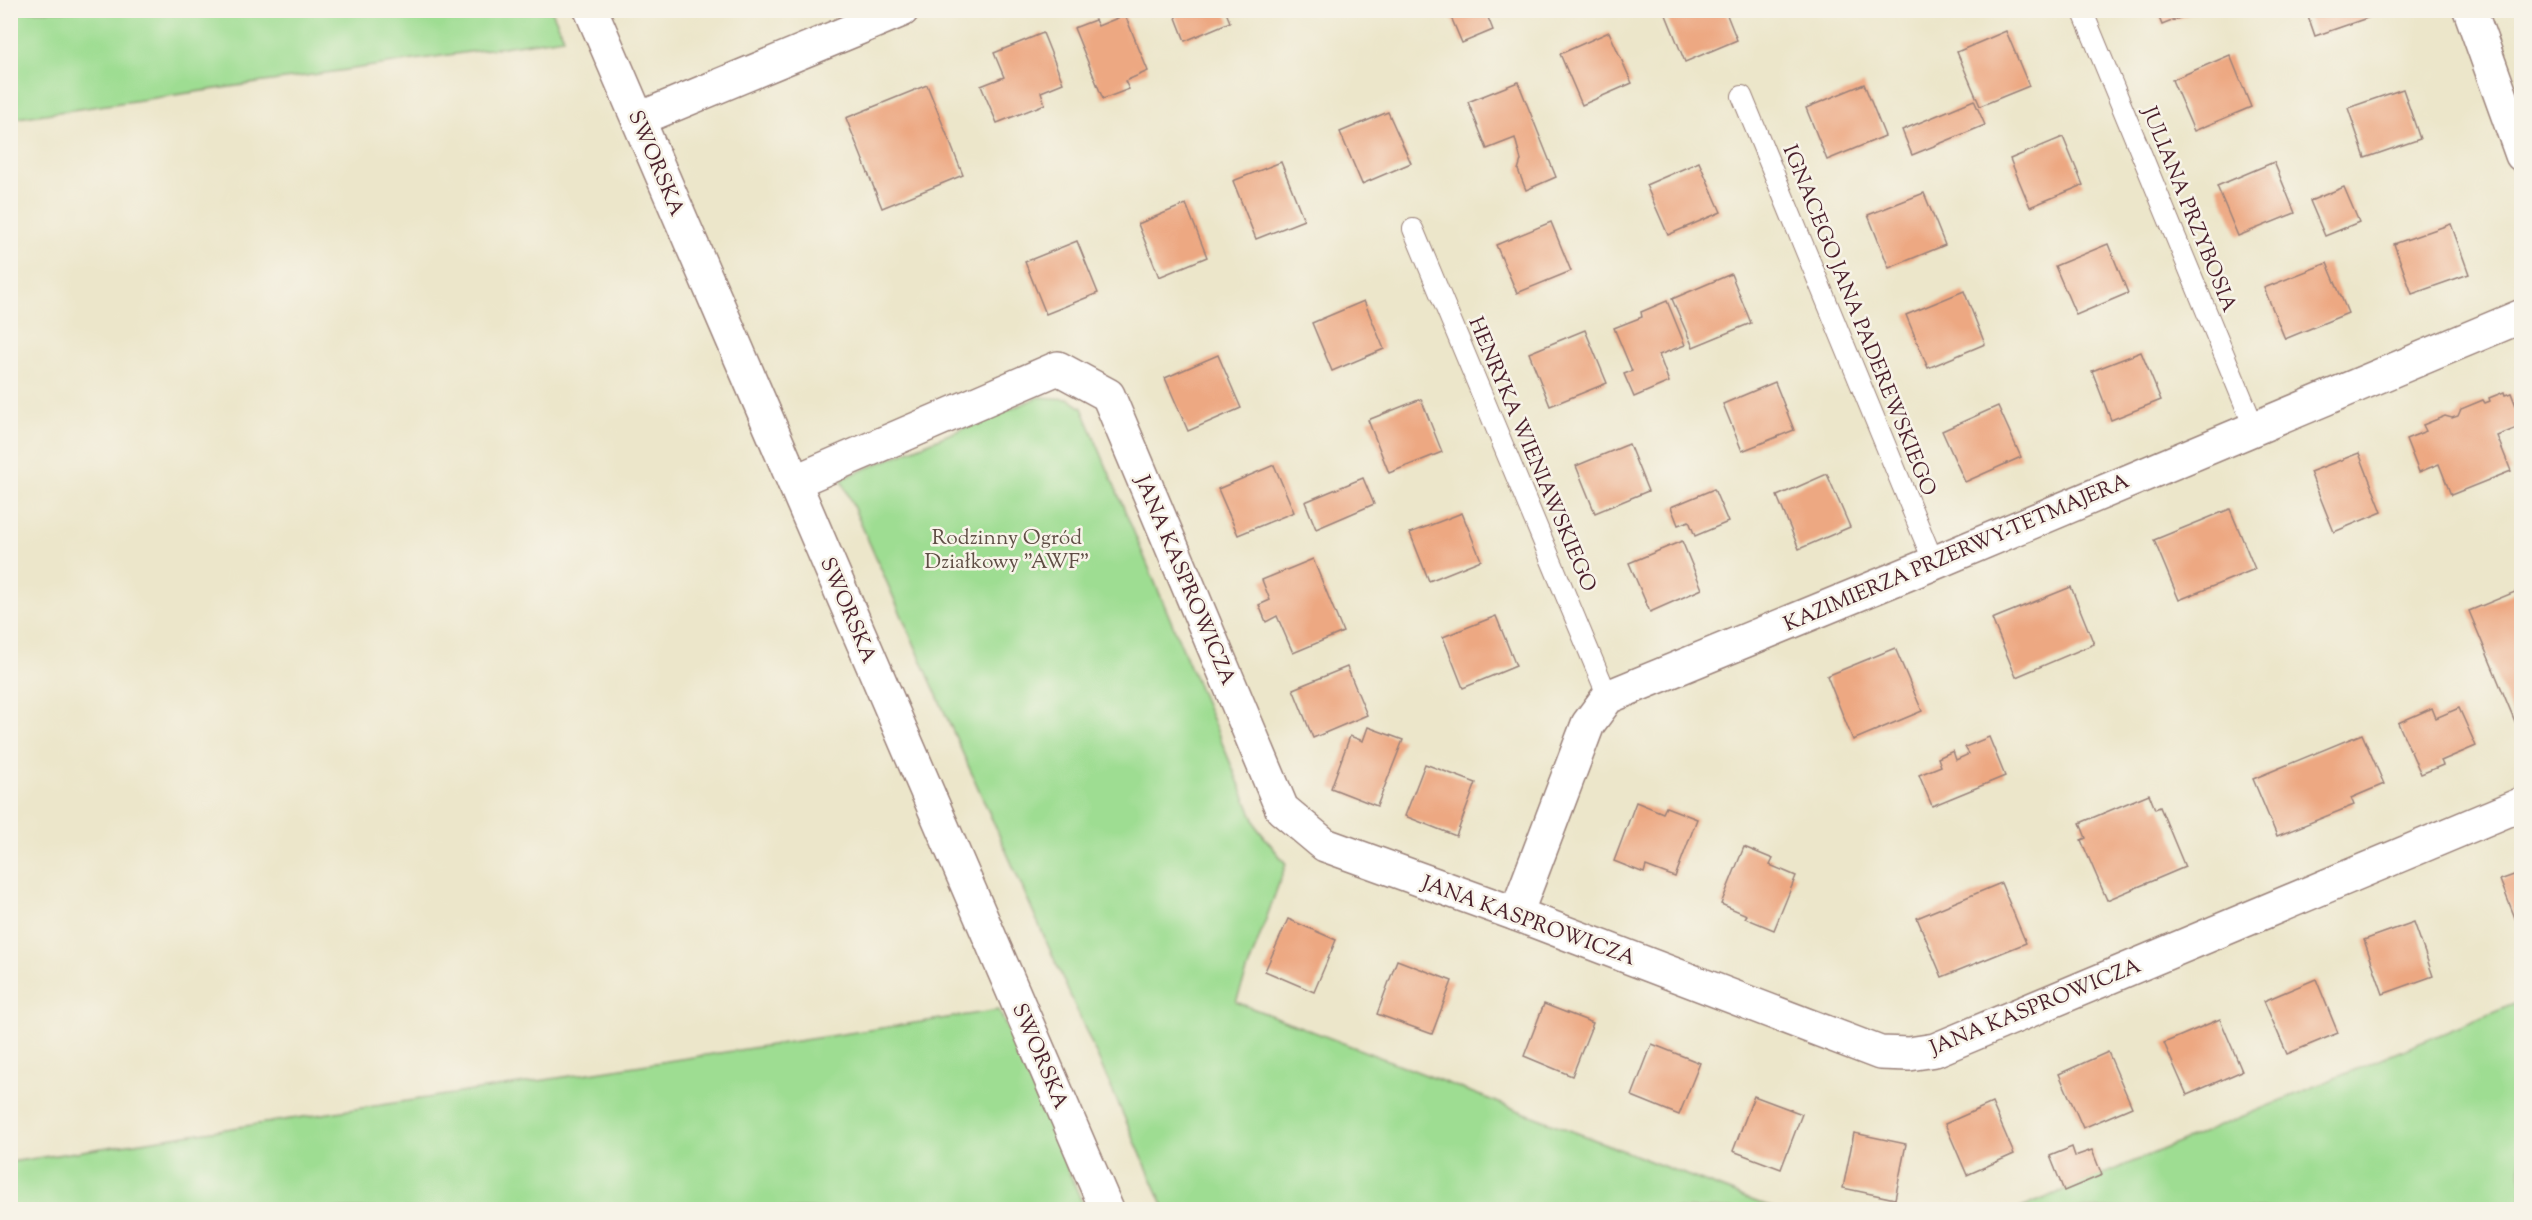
<svg xmlns="http://www.w3.org/2000/svg" width="2532" height="1220" viewBox="0 0 2532 1220" font-family="'Sorts Mill Goudy',serif">
  <style>
    .green { fill: #9edd92; stroke: #747e5e; stroke-width: 1.5 }
    .building { fill: #eda882 }
    .lines { fill: none; stroke-linecap: round; stroke-linejoin: round }
    .service-casing { stroke: #9b827a; stroke-width: 22 }
    .minor-casing { stroke: #9b827a; stroke-width: 36 }
    .service { stroke: #fff; stroke-width: 20 }
    .minor { stroke: #fff; stroke-width: 33 }
    .labels { text-anchor: middle; stroke-width: 5; stroke-linejoin: round; paint-order: stroke }
    .street-label { font-size: 21px; fill: #4a1f2b; stroke: #f7f3e8 }
    .park-label { font-size: 21px; fill: #5f4e45; stroke: #f7f3e8 }
  </style>
  <rect width="100%" height="100%" fill="#f7f3e8"/>
  <filter id="ink" filterUnits="userSpaceOnUse"><feTurbulence type="fractalNoise" baseFrequency=".0167" numOctaves="2"/><feDisplacementMap in="SourceGraphic" scale="12" xChannelSelector="R" yChannelSelector="G"/><feConvolveMatrix kernelMatrix="1 2 1 2 8 2 1 2 1" color-interpolation-filters="sRGB"/></filter>
  <filter id="wash" filterUnits="userSpaceOnUse"><feTurbulence type="fractalNoise" baseFrequency=".008" numOctaves="4" result="noise"/><feDisplacementMap in="SourceGraphic" scale="24" xChannelSelector="R" yChannelSelector="G"/><feGaussianBlur stdDeviation="1.35" result="paint"/><feColorMatrix in="noise" values="0 0 0 0 0 0 0 0 0 0 0 0 0 0 0 0 0 1.4 0 .05"/><feComposite in="paint" operator="in"/></filter>
  <g filter="url(#wash)">
    <rect width="100%" height="100%" fill="#ece6ca"/>
    <g class="green">
      <path d="M10,11H552L564,38L11,119Z"/>
      <path d="M1039,397L1069,399L1082,408L1258,829L1286,864L1236,1002L1775,1209H1165L841,479Z"/>
      <path d="M2521,1001V1209H2019Z"/>
      <path d="M999,1010L1085,1209H11V1162Z"/>
    </g>
    <g id="blocks">
      <g class="building">
        <path d="M1173,10H1225L1230,22L1185,41Z"/>
        <path d="M1448,10H1485L1493,30L1462,43Z"/>
        <path d="M1664,10H1725L1737,40L1685,62Z"/>
        <path d="M2156,10H2197V11L2162,25Z"/>
        <path d="M2306,10H2367L2370,17L2315,36Z"/>
        <path d="M1125,15L1148,71L1125,81L1129,89L1103,99L1074,28L1095,20L1098,26Z"/>
        <path d="M2006,31L2029,86L1980,106L1957,52Z"/>
        <path d="M1609,32L1632,83L1582,105L1560,54Z"/>
        <path d="M1043,33L1063,83L1041,92L1045,104L997,123L981,86L1004,77L994,53Z"/>
        <path d="M2230,55L2251,107L2194,131L2172,80Z"/>
        <path d="M1518,82L1556,177L1526,190L1518,170L1521,160L1515,138L1487,149L1468,102Z"/>
        <path d="M1864,84L1885,136L1827,160L1806,108Z"/>
        <path d="M927,85L963,175L882,208L846,118Z"/>
        <path d="M2403,89L2420,139L2365,158L2348,108Z"/>
        <path d="M1974,100L1985,125L1912,155L1902,130Z"/>
        <path d="M1388,112L1411,163L1362,184L1340,132Z"/>
        <path d="M2063,137L2083,185L2030,207L2010,159Z"/>
        <path d="M1281,162L1304,220L1256,239L1233,181Z"/>
        <path d="M1699,162L1721,212L1668,235L1646,185Z"/>
        <path d="M2274,162L2295,213L2238,236L2217,186Z"/>
        <path d="M2344,187L2359,222L2325,236L2310,201Z"/>
        <path d="M1924,193L1945,245L1889,268L1868,215Z"/>
        <path d="M1186,204L1207,257L1159,277L1138,224Z"/>
        <path d="M1551,222L1571,271L1517,293L1496,245Z"/>
        <path d="M2451,224L2469,274L2412,294L2394,244Z"/>
        <path d="M1077,241L1098,293L1046,314L1025,262Z"/>
        <path d="M2108,244L2128,293L2076,315L2055,266Z"/>
        <path d="M2327,263L2348,313L2285,339L2264,288Z"/>
        <path d="M1731,274L1751,323L1693,347L1672,299Z"/>
        <path d="M1964,291L1985,344L1928,368L1906,315Z"/>
        <path d="M1364,301L1384,349L1332,371L1312,323Z"/>
        <path d="M1667,301L1685,345L1659,355L1669,382L1634,397L1624,374L1632,371L1614,328L1642,317L1641,312Z"/>
        <path d="M1585,330L1607,383L1550,406L1529,353Z"/>
        <path d="M2141,352L2161,400L2111,420L2092,371Z"/>
        <path d="M1218,355L1241,408L1188,431L1165,378Z"/>
        <path d="M1775,382L1794,430L1742,451L1723,404Z"/>
        <path d="M2504,392L2505,395L2511,393L2522,421V426L2497,436L2511,471L2451,495L2439,464L2419,472L2406,439L2426,431L2423,425L2445,416L2452,418L2458,416L2461,409L2483,400L2485,403L2490,401L2489,398Z"/>
        <path d="M1421,399L1442,452L1389,473L1368,420Z"/>
        <path d="M1998,406L2021,457L1965,482L1942,431Z"/>
        <path d="M1629,444L1648,491L1595,513L1576,466Z"/>
        <path d="M2359,453L2382,512L2334,532L2310,472Z"/>
        <path d="M1274,465L1294,512L1238,535L1218,489Z"/>
        <path d="M1827,474L1850,527L1799,549L1777,496Z"/>
        <path d="M1363,478L1374,504L1316,529L1305,502Z"/>
        <path d="M1714,489L1728,522L1695,536L1689,521L1678,525L1671,507Z"/>
        <path d="M2230,509L2255,569L2179,600L2154,540Z"/>
        <path d="M1462,513L1481,560L1429,581L1410,533Z"/>
        <path d="M1682,541L1702,589L1650,612L1629,563Z"/>
        <path d="M1313,559L1343,632L1293,653L1277,616L1266,622L1259,605L1270,600L1262,580Z"/>
        <path d="M2071,587L2094,644L2016,677L1992,619Z"/>
        <path d="M2522,589V730L2519,731L2469,611Z"/>
        <path d="M1496,616L1516,666L1463,688L1443,637Z"/>
        <path d="M1895,648L1922,711L1853,740L1827,676Z"/>
        <path d="M1347,667L1367,715L1313,738L1293,689Z"/>
        <path d="M2432,708L2436,718L2459,708L2476,746L2441,761L2443,765L2421,774L2398,723Z"/>
        <path d="M1368,727L1403,740L1377,806L1331,788L1350,736L1363,741Z"/>
        <path d="M2362,734L2384,784L2351,798L2354,805L2277,836L2253,779Z"/>
        <path d="M1989,737L2005,776L1932,806L1919,775L1941,766L1938,758L1953,751L1956,760L1969,754L1965,747Z"/>
        <path d="M1425,764L1476,783L1456,836L1405,816Z"/>
        <path d="M2149,794L2155,809L2160,807L2185,867L2107,900L2081,840L2086,838L2080,823Z"/>
        <path d="M1636,802L1663,813L1666,807L1697,819L1675,877L1646,866L1644,873L1614,861Z"/>
        <path d="M1744,847L1773,859L1770,865L1796,876L1774,930L1745,918L1747,915L1721,904Z"/>
        <path d="M2522,872V933H2521L2500,880Z"/>
        <path d="M2001,883L2026,943L1942,977L1917,918Z"/>
        <path d="M1288,919L1336,940L1314,992L1265,971Z"/>
        <path d="M2414,922L2433,976L2383,994L2364,940Z"/>
        <path d="M1397,960L1452,981L1432,1034L1377,1014Z"/>
        <path d="M2316,979L2338,1033L2287,1054L2264,1001Z"/>
        <path d="M1544,1004L1593,1023L1572,1076L1524,1056Z"/>
        <path d="M2220,1019L2242,1071L2187,1095L2164,1043Z"/>
        <path d="M1652,1044L1700,1063L1679,1115L1632,1096Z"/>
        <path d="M2108,1052L2132,1107L2083,1128L2059,1074Z"/>
        <path d="M1754,1096L1802,1114L1781,1169L1733,1151Z"/>
        <path d="M1992,1103L2014,1154L1967,1175L1945,1124Z"/>
        <path d="M1854,1133L1906,1144L1895,1199L1843,1188Z"/>
        <path d="M2072,1147L2075,1156L2092,1150L2102,1175L2064,1191L2050,1156Z"/>
      </g>
    </g>
  </g>
  <g filter="url(#ink)">
    <use href="#blocks" fill-opacity="0" stroke="#9b827a" stroke-width="1.5"/>
    <g class="lines">
      <defs>
        <g id="service">
          <path d="M2082,10L2254,427"/>
          <path d="M1742,96L1934,563"/>
          <path d="M1413,229L1608,697"/>
        </g>
        <g id="minor">
          <path d="M591,10L1107,1210"/>
          <path d="M2470,10L2522,155"/>
          <path d="M639,119L902,10"/>
          <path d="M794,482L1058,368L1108,395L1282,809L1325,845L1516,914L1880,1053L1909,1054L1935,1050L2522,804"/>
          <path d="M1516,914L1588,724L1608,697L1934,563L2522,316"/>
        </g>
      </defs>
      <use href="#service" class="service-casing"/>
      <use href="#minor" class="minor-casing"/>
      <use href="#service" class="service"/>
      <use href="#minor" class="minor"/>
    </g>
  </g>
  <g class="labels">
    <g class="street-label">
      <text transform="translate(657 163) rotate(67)" y="7">SWORSKA</text>
      <text transform="translate(2190 209) rotate(68)" y="7">JULIANA PRZYBOSIA</text>
      <text transform="translate(1860 320) rotate(68)" y="7">IGNACEGO JANA PADEREWSKIEGO</text>
      <text transform="translate(1533 454) rotate(67)" y="7">HENRYKA WIENIAWSKIEGO</text>
      <text transform="translate(1956 552) rotate(-23)" y="7">KAZIMIERZA PRZERWY-TETMAJERA</text>
      <text transform="translate(1186 580) rotate(67)" y="7">JANA KASPROWICZA</text>
      <text transform="translate(849 610) rotate(67)" y="7">SWORSKA</text>
      <text transform="translate(1529 920) rotate(20)" y="7">JANA KASPROWICZA</text>
      <text transform="translate(2035 1006) rotate(-22)" y="7">JANA KASPROWICZA</text>
      <text transform="translate(1041 1056) rotate(67)" y="7">SWORSKA</text>
    </g>
    <g class="park-label">
      <text x="1007" y="544">Rodzinny Ogród<tspan x="1007" dy="24">Działkowy "AWF"</tspan></text>
    </g>
  </g>
  <rect width="2532" height="1220" fill="none" stroke="#f7f3e8" stroke-width="36"/>
</svg>
